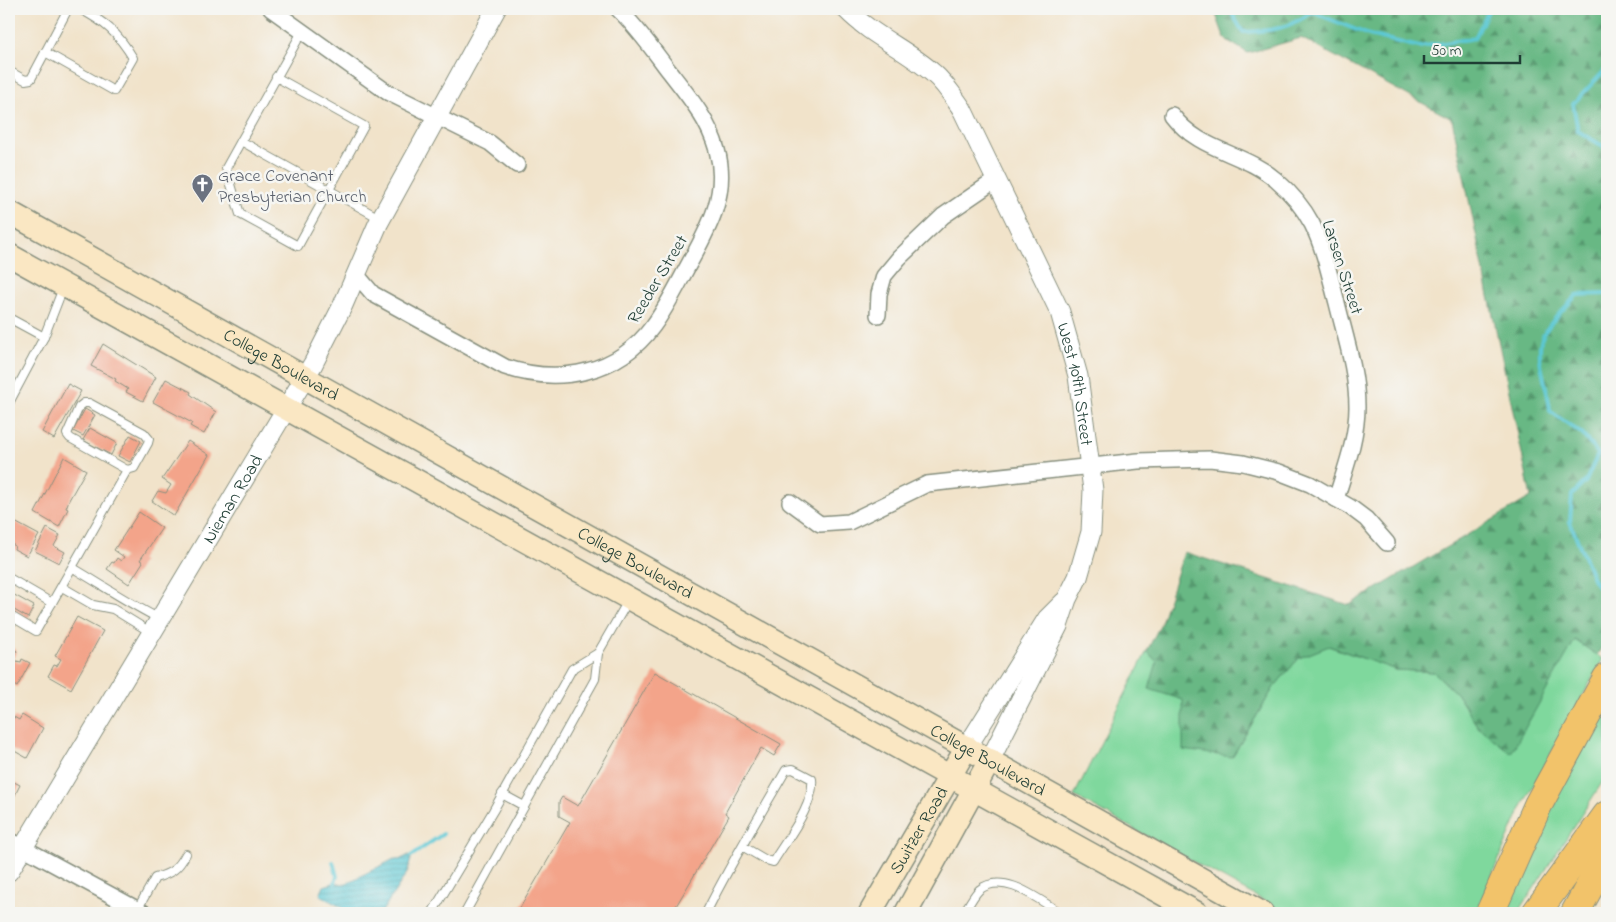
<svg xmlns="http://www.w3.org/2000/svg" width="1616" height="922" viewBox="0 0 1616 922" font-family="'Indie Flower',sans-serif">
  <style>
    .grass { fill: #7fd89d; stroke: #4f8a68 }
    .forest { fill: url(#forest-firs); stroke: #437a5c }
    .water { fill: url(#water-rules); stroke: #3e8284 }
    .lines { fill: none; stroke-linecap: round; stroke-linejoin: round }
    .stream { stroke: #5cc8d4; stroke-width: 4 }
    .building { fill: #f3a48a }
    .service-casing { stroke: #88907f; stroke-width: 10 }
    .minor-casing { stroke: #88907f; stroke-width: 18 }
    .tertiary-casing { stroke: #88907f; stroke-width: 21 }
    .secondary-casing { stroke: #88907f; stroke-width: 25 }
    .motorway-casing { stroke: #88907f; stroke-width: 30 }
    .service { stroke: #fff; stroke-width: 8 }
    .minor { stroke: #fff; stroke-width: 15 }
    .tertiary { stroke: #fff; stroke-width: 19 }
    .secondary { stroke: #fae7c3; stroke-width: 22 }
    .motorway { stroke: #f2c36a; stroke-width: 28 }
    .labels { text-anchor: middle; stroke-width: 5; stroke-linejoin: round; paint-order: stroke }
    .worship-label { font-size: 18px; fill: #5b616d; stroke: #f6f6f2; text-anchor: start }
    .street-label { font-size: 18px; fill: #1f3d34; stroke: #f6f6f2 }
  </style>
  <defs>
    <pattern id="forest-firs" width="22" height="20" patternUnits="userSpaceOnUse" patternTransform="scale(1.25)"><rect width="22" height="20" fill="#67b884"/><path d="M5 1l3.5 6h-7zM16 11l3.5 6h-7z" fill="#54976d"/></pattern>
    <pattern id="water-rules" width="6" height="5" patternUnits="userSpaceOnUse" patternTransform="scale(1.25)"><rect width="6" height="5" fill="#5cc8d4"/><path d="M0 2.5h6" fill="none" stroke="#4ba4ad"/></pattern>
  </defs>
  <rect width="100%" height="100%" fill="#f6f6f2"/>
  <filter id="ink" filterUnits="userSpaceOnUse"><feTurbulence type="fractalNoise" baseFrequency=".02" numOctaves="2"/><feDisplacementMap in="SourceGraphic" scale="10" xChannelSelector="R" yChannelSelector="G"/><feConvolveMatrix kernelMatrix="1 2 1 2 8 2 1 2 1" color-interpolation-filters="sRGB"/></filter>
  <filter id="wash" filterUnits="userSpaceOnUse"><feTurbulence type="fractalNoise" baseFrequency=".0096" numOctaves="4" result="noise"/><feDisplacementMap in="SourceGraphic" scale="20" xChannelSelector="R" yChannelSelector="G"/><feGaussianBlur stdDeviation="1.12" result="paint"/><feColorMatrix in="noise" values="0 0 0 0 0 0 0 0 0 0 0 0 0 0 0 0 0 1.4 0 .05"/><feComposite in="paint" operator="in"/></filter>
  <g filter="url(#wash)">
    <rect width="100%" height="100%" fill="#f1e3ca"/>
    <g class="grass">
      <path d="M1575,640L1603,659L1521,808L1476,913H1286L1074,796L1147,651L1157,662L1183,700L1232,757L1274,687L1299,658L1328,646L1396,670L1434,672L1456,693L1478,727Z"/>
      <path d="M1607,702V775L1518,913H1503L1545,818Z"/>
    </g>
    <path class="forest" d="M1214,9H1607V639L1597,655L1575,640L1511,753L1478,727L1456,693L1434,672L1396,670L1329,646L1299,658L1274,687L1232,757L1183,750V700L1149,689L1157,662L1147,651L1161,623L1184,552L1349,605L1531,497L1452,119L1301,38L1248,53L1225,39Z"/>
    <path class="water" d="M409,855L411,859L407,873L381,913H351L320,895L324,886L333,883L345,884L394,859L399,860Z"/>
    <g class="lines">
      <g class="stream">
        <path d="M1232,9L1231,12L1243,32C1271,31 1288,29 1312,12L1369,35L1419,47L1475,38L1489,9"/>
        <path d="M1589,9H1591"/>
        <path d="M1607,68L1573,104L1578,131L1606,148L1607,165"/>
        <path d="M1607,294L1577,295C1567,306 1544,327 1541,341C1536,363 1549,389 1550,411L1582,434L1598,454L1586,481L1572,495L1570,522L1594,581L1607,597"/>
        <path d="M411,856L443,834"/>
        <path d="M333,862L337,876L335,883"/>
      </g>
    </g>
    <g id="blocks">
      <g class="building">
        <path d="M103,344L156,377L143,401L126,392L128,389L115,381L116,379L91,366Z"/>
        <path d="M166,379L191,392L190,394L216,412L204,434L190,426L192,423L153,402Z"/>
        <path d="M68,384L81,391L54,439L42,432Z"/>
        <path d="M85,409L95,415L83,436L73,431Z"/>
        <path d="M90,428L117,443L111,455L83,440Z"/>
        <path d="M130,435L141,441L130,462L118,456Z"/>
        <path d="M188,441L209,455L174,516L152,501L158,491L166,493L171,485L162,479Z"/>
        <path d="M64,457L86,470L69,500L66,508L68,509L59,527L35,513Z"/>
        <path d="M139,512L162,528L140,560L143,562L129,584L107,569L112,562L114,563L117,558L121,561L124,557L114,550Z"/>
        <path d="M9,514L15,517L13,521L39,535L27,556L14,549L15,546L9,542Z"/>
        <path d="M47,528L60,535L54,546L65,552L59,563L35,551Z"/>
        <path d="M9,592L34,606L28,618L9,607Z"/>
        <path d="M77,617L103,631L71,689L48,676L54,665L57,666L61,659L55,656Z"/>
        <path d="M9,645L17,651L12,660L21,662L22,659L30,663L17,687L9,682Z"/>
        <path d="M655,672L781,744L774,756L761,748L725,813L729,816L672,913H517L570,822L559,816V802L562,797L578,806Z"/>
        <path d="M22,715L43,728L27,758L9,748V727L14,717L19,720Z"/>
        <path d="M9,776L13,778L12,781L20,785L13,799L9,796Z"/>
      </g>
    </g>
  </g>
  <g filter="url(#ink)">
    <use href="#blocks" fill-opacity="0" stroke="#88907f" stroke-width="1"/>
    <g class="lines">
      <defs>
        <g id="service">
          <path d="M303,30L241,141L381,219"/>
          <path d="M45,52L114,91L133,58C118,33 105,22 80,9"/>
          <path d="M9,71L25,80L31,79L68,9"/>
          <path d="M241,141L226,168L240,214L298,246L364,126L276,77"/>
          <path d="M9,318L44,337"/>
          <path d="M9,403L44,337L63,288"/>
          <path d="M73,568C102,585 130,604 160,619"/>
          <path d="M9,578L52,603"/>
          <path d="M62,587L93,605L113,609L152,633"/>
          <path d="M9,615L36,631L127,470L134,468L148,443L149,439L144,433L89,403H84L79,407L67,434L70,438L127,470"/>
          <path d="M502,794L524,806"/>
          <path d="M137,910L155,878C172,873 178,869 186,854"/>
          <path d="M432,913L493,811L572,669L598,653"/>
          <path d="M465,913L595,679L598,653L628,601"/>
          <path d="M706,913C730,864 759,817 786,770L793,769L812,779C815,805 786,840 773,862L766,860L742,846"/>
          <path d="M964,913C968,906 973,896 979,890C1004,870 1040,901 1061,913"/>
        </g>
        <g id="minor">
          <path d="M271,9L387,92L490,143L517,165"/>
          <path d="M1172,115C1200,152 1242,151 1276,180C1290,192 1303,207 1312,224C1324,248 1330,277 1337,303C1345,336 1357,372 1357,407C1357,439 1345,469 1336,499"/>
          <path d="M356,274L373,294L505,367C559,385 618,374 653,326C667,307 678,284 689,264C709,228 729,193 717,150C708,118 686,93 666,67C651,47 636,26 618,9"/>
          <path d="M878,315L879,294L884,276L899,258L943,216L997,179"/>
          <path d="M790,502L820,524L849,522L927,484L1138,461L1210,459L1243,463L1279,472L1310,484L1350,507L1366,519L1387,543"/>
          <path d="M9,840L144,913"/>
        </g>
        <g id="tertiary">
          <path id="s1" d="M846,9C872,36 906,49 933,73C945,83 953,96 962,109L1060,312L1078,376L1093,490L1091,532L1078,577L1067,599L1058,626L990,760"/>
          <path d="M967,747L1047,619L1064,602"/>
          <path id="s2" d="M9,871L313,364L343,305L378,224L496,9"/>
        </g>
        <g id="secondary">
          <path id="s3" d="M9,212L1262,913"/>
          <path d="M9,255L1197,913"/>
          <path id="s4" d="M870,913L967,747"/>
          <path d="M906,913L990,760"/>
        </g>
        <g id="motorway">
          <path d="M1490,913L1538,805L1607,678"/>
          <path d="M1536,913L1607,815"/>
          <path d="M1575,913L1607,855"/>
        </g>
      </defs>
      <use href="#service" class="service-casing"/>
      <use href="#minor" class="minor-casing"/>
      <use href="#tertiary" class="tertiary-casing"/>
      <use href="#secondary" class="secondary-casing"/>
      <use href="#motorway" class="motorway-casing"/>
      <use href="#service" class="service"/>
      <use href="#minor" class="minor"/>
      <use href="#tertiary" class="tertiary"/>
      <use href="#secondary" class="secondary"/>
      <use href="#motorway" class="motorway"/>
    </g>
  </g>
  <defs>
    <symbol id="church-pin" viewBox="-11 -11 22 30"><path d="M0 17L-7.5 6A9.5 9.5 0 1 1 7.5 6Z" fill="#6b7280" stroke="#f6f6f2"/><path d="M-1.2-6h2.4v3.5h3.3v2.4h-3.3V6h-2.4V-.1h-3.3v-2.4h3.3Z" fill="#fff"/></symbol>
  </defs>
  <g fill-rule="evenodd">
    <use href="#church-pin" x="190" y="172" width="25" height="34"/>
  </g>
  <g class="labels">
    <g class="worship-label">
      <text x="218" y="181">Grace Covenant<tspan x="218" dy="21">Presbyterian Church</tspan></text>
    </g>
    <g class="street-label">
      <text transform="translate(1343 267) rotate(72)" y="6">Larsen Street</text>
      <text transform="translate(657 279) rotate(-59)" y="6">Reeder Street</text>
      <text dy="6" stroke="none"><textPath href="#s3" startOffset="312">College Boulevard</textPath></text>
      <text dy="6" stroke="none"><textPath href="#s1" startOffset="454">West 109th Street</textPath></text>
      <text dy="6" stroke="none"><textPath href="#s2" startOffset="434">Nieman Road</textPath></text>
      <text dy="6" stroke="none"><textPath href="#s3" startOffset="718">College Boulevard</textPath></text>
      <text dy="6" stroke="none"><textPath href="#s3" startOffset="1122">College Boulevard</textPath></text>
      <text dy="6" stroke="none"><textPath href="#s4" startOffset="96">Switzer Road</textPath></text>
    </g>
  </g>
  <rect width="1616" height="922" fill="none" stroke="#f6f6f2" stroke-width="30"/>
  <path d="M1424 55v8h96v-8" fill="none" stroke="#1f3d34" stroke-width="2.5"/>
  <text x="1431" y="55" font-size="15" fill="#1f3d34" stroke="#f6f6f2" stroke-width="4" paint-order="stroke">50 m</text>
</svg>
